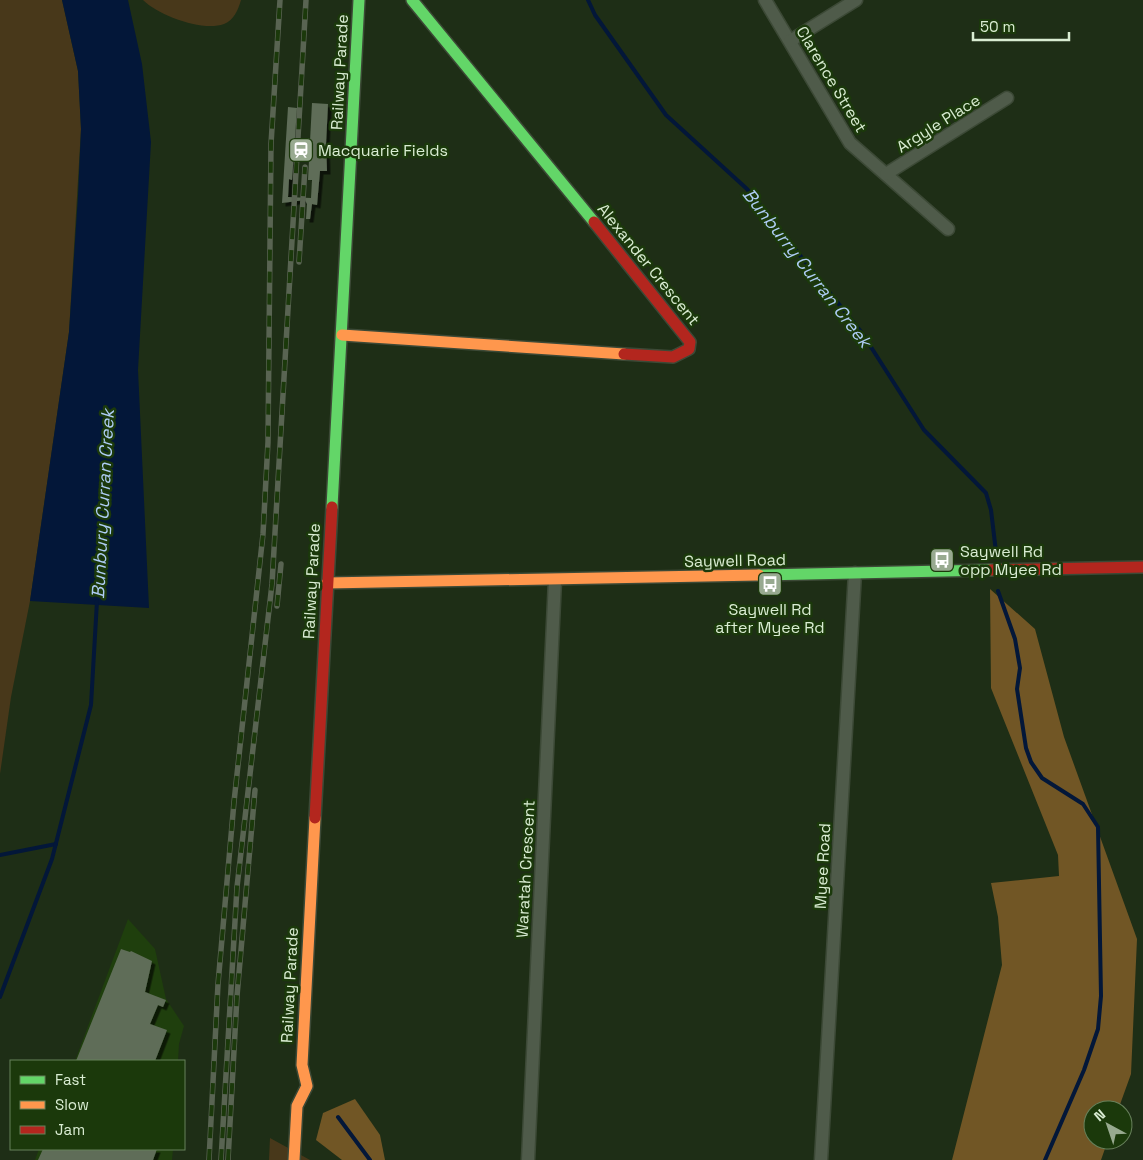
<svg xmlns="http://www.w3.org/2000/svg" width="1143" height="1160" viewBox="0 0 1143 1160" font-family="'Space Grotesk',sans-serif">
  <style>
    .built { fill: #1f3f0d }
    .green { fill: #48381a }
    .forest { fill: #715625 }
    .water { fill: #031739 }
    .lines { fill: none; stroke-linecap: round; stroke-linejoin: round }
    .stream { stroke: #031739; stroke-width: 4 }
    .building { fill: #5f6d58; filter: url(#shadow) }
    .street-casing { stroke: #3c4936; stroke-width: 15 }
    .fast-casing { stroke: #3c4936; stroke-width: 14 }
    .slow-casing { stroke: #3c4936; stroke-width: 14 }
    .jam-casing { stroke: #3c4936; stroke-width: 14 }
    .street { stroke: #4f5b4a; stroke-width: 12 }
    .fast { stroke: #63d668; stroke-width: 11 }
    .slow { stroke: #ff974d; stroke-width: 11 }
    .jam { stroke: #b3261e; stroke-width: 11 }
    .rail-casing { stroke: #596452; stroke-width: 5.5 }
    .rail { stroke: #1b390b; stroke-width: 4; stroke-dasharray: 11; stroke-linecap: butt }
    .labels { text-anchor: middle; stroke-width: 5; stroke-linejoin: round; paint-order: stroke }
    .street-label { font-size: 16px; fill: #d9ecd2; stroke: #1b390b }
    .poi-label { font-size: 16px; fill: #d9ecd2; stroke: #1b390b; text-anchor: start }
    .water-label { font-size: 18px; font-style: italic; fill: #afcdf6; stroke: #1b390b }
  </style>
  <defs>
    <filter id="shadow"><feDropShadow dx="3.5" dy="3.5" stdDeviation="0" flood-color="#0009"/></filter>
  </defs>
  <rect width="100%" height="100%" fill="#1e2e16"/>
  <g class="built">
    <path d="M128,919L155,949L166,999L184,1026L179,1044L178,1061H75Z"/>
    <path d="M39,1149H173L172,1160H35Z"/>
  </g>
  <g class="green">
    <path d="M0,0H62L78,71L81,129L69,332L30,601L11,697L0,774Z"/>
    <path d="M143,0H241C238,10 234,20 224,24C202,32 158,15 143,0Z"/>
    <path d="M270,1138L310,1160H269Z"/>
  </g>
  <g class="forest">
    <path d="M990,589L1035,629L1064,737L1137,939L1131,1074L1118,1110H1093V1140H1108L1101,1160H952L1002,965L998,917L991,883L1059,876L1058,855L991,688Z"/>
    <path d="M355,1099L380,1135L385,1160H342L316,1140L323,1113Z"/>
  </g>
  <path class="water" d="M62,0H128L142,64L151,142L138,370L149,608L30,601L69,332L78,196L81,129L78,71Z"/>
  <g class="lines">
    <g class="stream">
      <path d="M588,0L595,15L666,115L747,189L862,333L924,430L986,493L991,510L996,552"/>
      <path d="M998,591L1015,639L1020,668L1017,689L1026,748L1031,762L1042,778L1083,804L1098,827L1101,996L1098,1029L1084,1070L1045,1160"/>
      <path d="M0,855L56,844"/>
      <path d="M0,997L52,859L91,705L97,601"/>
      <path d="M338,1117L370,1160"/>
    </g>
  </g>
  <g class="building">
    <path d="M312,103L328,104L326,144L327,171H320L317,205L312,204L310,219H306L307,204L305,200L282,203L288,107L297,108L292,180L289,179L288,197L311,198L312,180H308Z"/>
    <path d="M121,949L130,952L131,951L152,961L145,992L166,1000L163,1007L158,1005L150,1024L167,1030L155,1061H76Z"/>
    <path d="M43,1149H157L153,1160H38Z"/>
  </g>
  <g class="lines">
    <defs>
      <g id="street">
        <path d="M765,0L850,143L948,229"/>
        <path d="M790,41L856,0"/>
        <path d="M886,174L1007,98"/>
        <path d="M528,1160L555,580"/>
        <path d="M821,1160L855,573"/>
      </g>
      <g id="fast">
        <path d="M412,0L594,222"/>
        <path d="M332,507L359,0"/>
        <path d="M759,575L990,570"/>
      </g>
      <g id="slow">
        <path d="M342,335L624,354"/>
        <path d="M327,583L759,575"/>
        <path d="M294,1160L297,1106L307,1086L302,1065L315,818"/>
      </g>
      <g id="jam">
        <path d="M594,222L690,342L689,349L673,357L624,354"/>
        <path d="M990,570L1143,567"/>
        <path d="M315,818L332,507"/>
      </g>
    </defs>
    <use href="#street" class="street-casing"/>
    <use href="#fast" class="fast-casing"/>
    <use href="#slow" class="slow-casing"/>
    <use href="#jam" class="jam-casing"/>
    <use href="#street" class="street"/>
    <use href="#fast" class="fast"/>
    <use href="#slow" class="slow"/>
    <use href="#jam" class="jam"/>
    <defs>
      <g id="rail">
        <path d="M299,262L305,167"/>
        <path d="M277,606L281,564"/>
        <path d="M209,1160L218,984L234,802L263,534L268,442L271,144L280,0"/>
        <path d="M221,1160L237,887L272,584L306,0"/>
        <path d="M228,1160L237,996L255,790"/>
      </g>
    </defs>
    <use href="#rail" class="rail-casing"/>
    <use href="#rail" class="rail"/>
  </g>
  <defs>
    <symbol id="station-square" viewBox="-11 -11 22 22"><rect x="-9" y="-9" width="18" height="18" rx="4" fill="#98aa90" stroke="#1b390b"/><path d="M-3-6H3Q5-6 5-4V2Q5 4 3 4L4.5 6H3L1.5 4h-3L-3 6H-4.5L-3 4Q-5 4-5 2V-4Q-5-6-3-6ZM-3.5-4v3h7v-3ZM-3.5 1v1.5H-2V1ZM2 1v1.5H3.5V1Z" fill="#fff"/></symbol>
    <symbol id="bus-square" viewBox="-11 -11 22 22"><rect x="-9" y="-9" width="18" height="18" rx="4" fill="#98aa90" stroke="#1b390b"/><path d="M-5-6H5V4H4V6H2V4H-2V6H-4V4H-5ZM-3.5-4V0h7V-4ZM-3.5 1.2v1.5H-2V1.2ZM2 1.2v1.5H3.5V1.2Z" fill="#fff"/></symbol>
  </defs>
  <g fill-rule="evenodd">
    <use href="#station-square" x="287" y="136" width="28" height="28"/>
    <use href="#bus-square" x="928" y="546" width="28" height="28"/>
    <use href="#bus-square" x="756" y="570" width="28" height="28"/>
  </g>
  <g class="labels">
    <g class="street-label">
      <text transform="translate(339 72) rotate(-87)" y="6">Railway Parade</text>
      <text transform="translate(832 79) rotate(59)" y="6">Clarence Street</text>
      <text transform="translate(938 123) rotate(-32)" y="6">Argyle Place</text>
      <text transform="translate(649 264) rotate(51)" y="6">Alexander Crescent</text>
      <text transform="translate(735 560) rotate(-1)" y="6">Saywell Road</text>
      <text transform="translate(311 581) rotate(-87)" y="6">Railway Parade</text>
      <text transform="translate(822 866) rotate(-87)" y="6">Myee Road</text>
      <text transform="translate(525 869) rotate(-87)" y="6">Waratah Crescent</text>
      <text transform="translate(289 985) rotate(-87)" y="6">Railway Parade</text>
    </g>
    <g class="poi-label">
      <text x="318" y="156">Macquarie Fields</text>
      <text x="960" y="557">Saywell Rd<tspan x="960" dy="18">opp Myee Rd</tspan></text>
      <text x="770" y="615" text-anchor="middle">Saywell Rd<tspan x="770" dy="18">after Myee Rd</tspan></text>
    </g>
    <g class="water-label">
      <text transform="translate(807 268) rotate(52)" y="6">Bunburry Curran Creek</text>
      <text transform="translate(103 504) rotate(-87)" y="6">Bunbury Curran Creek</text>
    </g>
  </g>
  <rect x="10" y="1060" width="175" height="90" fill="#1b390b" stroke="#67815b"/>
  <rect x="20" y="1076" width="25" height="8" fill="#63d668" stroke="#67815b"/>
  <text x="55" y="1085" font-size="15" fill="#d9ecd2">Fast</text>
  <rect x="20" y="1101" width="25" height="8" fill="#ff974d" stroke="#67815b"/>
  <text x="55" y="1110" font-size="15" fill="#d9ecd2">Slow</text>
  <rect x="20" y="1126" width="25" height="8" fill="#b3261e" stroke="#67815b"/>
  <text x="55" y="1135" font-size="15" fill="#d9ecd2">Jam</text>
  <g transform="translate(1108 1125) rotate(320)"><circle r="24" fill="#1b390b" stroke="#67815b"/>
  <path d="M0-4L9 19L0 12L-9 19Z" fill="#98aa90"/>
  <text y="-8" font-size="14" font-weight="bold" text-anchor="middle" fill="#d9ecd2">N</text>
  </g>
  <path d="M973 32v8h96v-8" fill="none" stroke="#d9ecd2" stroke-width="2.5"/>
  <text x="980" y="32" font-size="15" fill="#d9ecd2" stroke="#1b390b" stroke-width="4" paint-order="stroke">50 m</text>
</svg>
